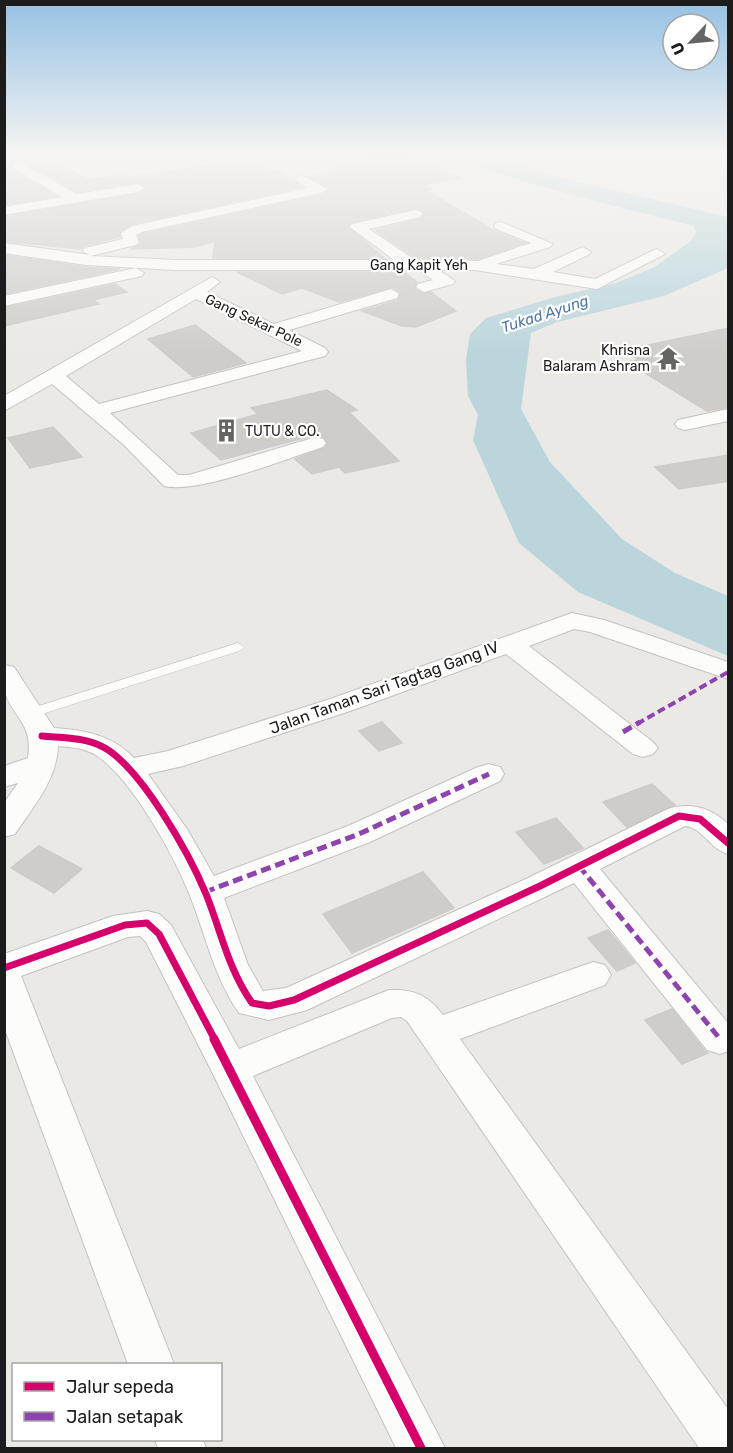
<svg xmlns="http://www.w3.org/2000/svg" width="733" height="1453" viewBox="0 0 733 1453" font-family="Rubik,sans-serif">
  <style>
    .water { fill: #bad5dc }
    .building { fill: #cfcdca; stroke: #cecbc7; stroke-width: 1.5 }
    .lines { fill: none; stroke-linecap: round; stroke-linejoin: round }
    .lane-casing { stroke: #c3c2c1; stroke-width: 1 }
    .street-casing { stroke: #c3c2c1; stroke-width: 2 }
    .lane { fill: #fcfcfb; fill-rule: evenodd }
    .street { fill: #fcfcfb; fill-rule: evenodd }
    .quiet-far1 { stroke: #8e44ad; stroke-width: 4; stroke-dasharray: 8 4; stroke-linecap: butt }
    .quiet { stroke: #8e44ad; stroke-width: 5; stroke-dasharray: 10 5; stroke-linecap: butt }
    .cycleway-far1-casing { stroke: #fff; stroke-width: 10 }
    .cycleway-casing { stroke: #fff; stroke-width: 13 }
    .cycleway-far1 { stroke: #d6006c; stroke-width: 7 }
    .cycleway { stroke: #d6006c; stroke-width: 9 }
    .labels { text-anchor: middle; stroke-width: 4.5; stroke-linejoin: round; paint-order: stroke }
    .far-street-label { font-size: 14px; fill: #1c1c1c; stroke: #fff }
    .far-poi-label { font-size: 14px; fill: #1c1c1c; stroke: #fff; text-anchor: end }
    .far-water-label { font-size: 15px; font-style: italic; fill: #4f79a5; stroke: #fff }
    .street-label { font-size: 16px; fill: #1c1c1c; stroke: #fff }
  </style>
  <rect width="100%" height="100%" fill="#ebe9e5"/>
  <path class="water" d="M443,154H489L566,179L728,217V268L664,296L557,322L531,333L521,409L550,462L622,539L675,573L728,596V656L578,592L519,543L473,440L478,415L468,396L466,360L470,334L486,318L555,297L616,283L653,268L691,241L696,232L694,226C609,204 525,185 443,154Z"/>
  <g class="building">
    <path d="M374,154H403L461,178L422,185L431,189L425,190L495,231L525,243L478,259L416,258L375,230L421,219L424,213L415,208L352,222L348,226L384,258H213L215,241L196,247L131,249L141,244L139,236L143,234L322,195L330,188L309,177L331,172Z"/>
    <path d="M46,157L89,180L122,175L127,178L180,169L253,162L270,171L278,170L302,187L132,224L120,231V237L84,246L80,249L4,241V217L138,194L147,189L138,182L77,192L23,161Z"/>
    <path d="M11,163L12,170L56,196L4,205V164Z"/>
    <path d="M4,255L86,267L120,269L4,294Z"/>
    <path d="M237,272H404L417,282L415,289L423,294L431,292L456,311L416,327L402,326L362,311L398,300L401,293L392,287L339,302L302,288L282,294Z"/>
    <path d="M115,284L127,292L93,300L99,304L4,326V308Z"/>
    <path d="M195,325L246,363L193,377L148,339Z"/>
    <path d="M729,328V407L707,411L627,362L639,360L624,350Z"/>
    <path d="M327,390L357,410L349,412L399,461L345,473L339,467L312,474L295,459L325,448L328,443L324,437L315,435L221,460L191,433L258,414L251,408Z"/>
    <path d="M53,427L82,457L30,468L8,438Z"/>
    <path d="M729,455V481L679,489L655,467Z"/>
    <path d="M382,722L402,743L379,751L359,731Z"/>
    <path d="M652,784L675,805L627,827L603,802Z"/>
    <path d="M556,818L583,848L544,864L516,832Z"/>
    <path d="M39,846L82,869L54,893L11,868Z"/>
    <path d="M423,872L454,908L352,953L323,914Z"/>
    <path d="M608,930L635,963L617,971L588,938Z"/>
    <path d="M672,1009L705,1051L708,1053L682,1064L645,1020Z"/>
  </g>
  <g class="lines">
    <defs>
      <g id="lane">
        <path d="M668,154H693L561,167L558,165Z"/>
        <path d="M238,643L244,647L242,650L36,716H26L24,713L26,710Z"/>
      </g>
      <g id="street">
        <path d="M18,161L77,194L138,184L145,188L138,192L4,215V207L62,197L13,168V162Z"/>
        <path d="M301,175L328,189L321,193L142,232L136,235L139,242L136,245L90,256L176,260H394L350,227L352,224L415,210L420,211L422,214L420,217L369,229L415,260L478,261L531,243L496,229L494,226L496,223L501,222L553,244L550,247L496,264L534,269L583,247L591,252L588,255L553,272L595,279L652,251L657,249L665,254L597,289L475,270H439L455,281L453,284L424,292L416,287L418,284L433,280L418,270H176L86,265L4,253V243L90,255L82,251L85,248L123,239L121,233L132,226L308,188L294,179Z"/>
        <path d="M136,268L144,273L142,276L4,306V296Z"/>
        <path d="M212,277L220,282L207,292L274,324L391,289L399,294L397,298L289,330L325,348L328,352L325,356L110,413L178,475H189L316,437L323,439L326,443L323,447C285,459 200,494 164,486L124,445L52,384L4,411V396ZM196,299L302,351L99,404L66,376Z"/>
        <path d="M728,409V421L685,430L678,428L675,424L678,420Z"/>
        <path d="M572,613L604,620L728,662V679L590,632L574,629L529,646L653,742L658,748L653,754L643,757L633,754L506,654L353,710L183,766L148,774L187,829L214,876L348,826L478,767L489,764L500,767L504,774L500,781L370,842L224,898L248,965L263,991L286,988L528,878L668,809C691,802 711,808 728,824V854C711,850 703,828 685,826L600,869L728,1023V1051L720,1054L707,1050L574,883L307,1010L269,1020L239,1013C214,977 206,936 190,896C175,857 130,775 94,754C83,748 71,747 58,746C57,780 33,807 15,834L4,837V803L18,783L4,787V766L28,758C33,724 15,720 5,693C2,686 4,673 4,665L14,667L54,728C84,730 113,735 134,758L168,751L333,698Z"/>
        <path d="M147,911L159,914L171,925L239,1049L389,990C414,989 428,995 443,1015L593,962L605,965L611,975L605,985L460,1039L728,1409V1448H699L407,1021L401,1017L392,1018L253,1076L445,1448H396L212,1072L146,942L140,936L128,937L21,976L174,1364H128L4,1027V954L113,916Z"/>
        <path d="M155,1440H203L206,1448H158Z"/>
      </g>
    </defs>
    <use href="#lane" class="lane-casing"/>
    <use href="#street" class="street-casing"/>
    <use href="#lane" class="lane"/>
    <use href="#street" class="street"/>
    <path class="quiet-far1" d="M637,724L728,672"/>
    <g class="quiet">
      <path d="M623,732L640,722"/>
      <path d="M579,866L720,1039"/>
      <path d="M205,892L359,834L489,774"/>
    </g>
    <defs>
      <g id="cycleway-far1">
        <path d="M42,736C63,738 86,737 105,748C142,770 189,853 206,894C221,931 228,969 252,1003L269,1006L294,1000L540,886L679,816L700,819L728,843"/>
        <path d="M4,968L125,925L147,923L159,934L215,1040"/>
      </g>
      <path id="cycleway" d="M214,1039L421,1448"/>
    </defs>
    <use href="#cycleway-far1" class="cycleway-far1-casing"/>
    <use href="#cycleway" class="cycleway-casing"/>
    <use href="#cycleway-far1" class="cycleway-far1"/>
    <use href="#cycleway" class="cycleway"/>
  </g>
  <linearGradient id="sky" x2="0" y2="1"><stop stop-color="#95c1e3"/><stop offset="0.43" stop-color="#f6f5f3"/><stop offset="1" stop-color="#f6f5f3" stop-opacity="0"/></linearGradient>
  <rect width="733" height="357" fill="url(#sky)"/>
  <defs>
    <symbol id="temple-bare" viewBox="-9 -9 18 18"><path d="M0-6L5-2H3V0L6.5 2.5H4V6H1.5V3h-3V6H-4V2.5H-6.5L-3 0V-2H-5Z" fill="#646462" stroke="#fff" stroke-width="2.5" paint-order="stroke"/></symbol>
    <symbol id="building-bare" viewBox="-9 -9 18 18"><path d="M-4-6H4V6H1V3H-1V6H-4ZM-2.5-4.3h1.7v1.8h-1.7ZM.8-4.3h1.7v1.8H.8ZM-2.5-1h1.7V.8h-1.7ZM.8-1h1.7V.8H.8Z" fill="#646462" stroke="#fff" stroke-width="2.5" paint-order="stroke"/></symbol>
  </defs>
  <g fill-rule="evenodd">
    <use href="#temple-bare" x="652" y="342" width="33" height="33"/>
    <use href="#building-bare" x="210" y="414" width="33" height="33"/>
  </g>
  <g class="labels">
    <g class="far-street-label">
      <text x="419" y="270">Gang Kapit Yeh</text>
      <text transform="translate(254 320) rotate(25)" y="5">Gang Sekar Pole</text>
    </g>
    <g class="far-poi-label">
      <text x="650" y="355">Khrisna<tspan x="650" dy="16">Balaram Ashram</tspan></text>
      <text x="245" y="436" text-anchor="start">TUTU &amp; CO.</text>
    </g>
    <g class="far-water-label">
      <text transform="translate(545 314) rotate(-18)" y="5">Tukad Ayung</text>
    </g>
    <g class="street-label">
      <text transform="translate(384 687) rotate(-20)" y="6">Jalan Taman Sari Tagtag Gang IV</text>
    </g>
  </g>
  <rect width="733" height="1453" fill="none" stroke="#1c1c1c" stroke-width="12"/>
  <rect x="12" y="1363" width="210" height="78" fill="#ffffff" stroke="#a4a4a4" stroke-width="1.5"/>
  <rect x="24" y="1382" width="30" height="9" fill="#d6006c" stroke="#a4a4a4" stroke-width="1.5"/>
  <text x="66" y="1393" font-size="18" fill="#1c1c1c">Jalur sepeda</text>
  <rect x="24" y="1412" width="30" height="9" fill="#8e44ad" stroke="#a4a4a4" stroke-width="1.5"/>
  <text x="66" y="1423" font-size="18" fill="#1c1c1c">Jalan setapak</text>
  <g transform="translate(691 42) rotate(244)"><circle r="28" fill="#ffffff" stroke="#a4a4a4" stroke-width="1.5"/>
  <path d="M0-4.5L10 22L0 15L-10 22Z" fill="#646462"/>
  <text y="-9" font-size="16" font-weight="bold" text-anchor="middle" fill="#1c1c1c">U</text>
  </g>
</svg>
